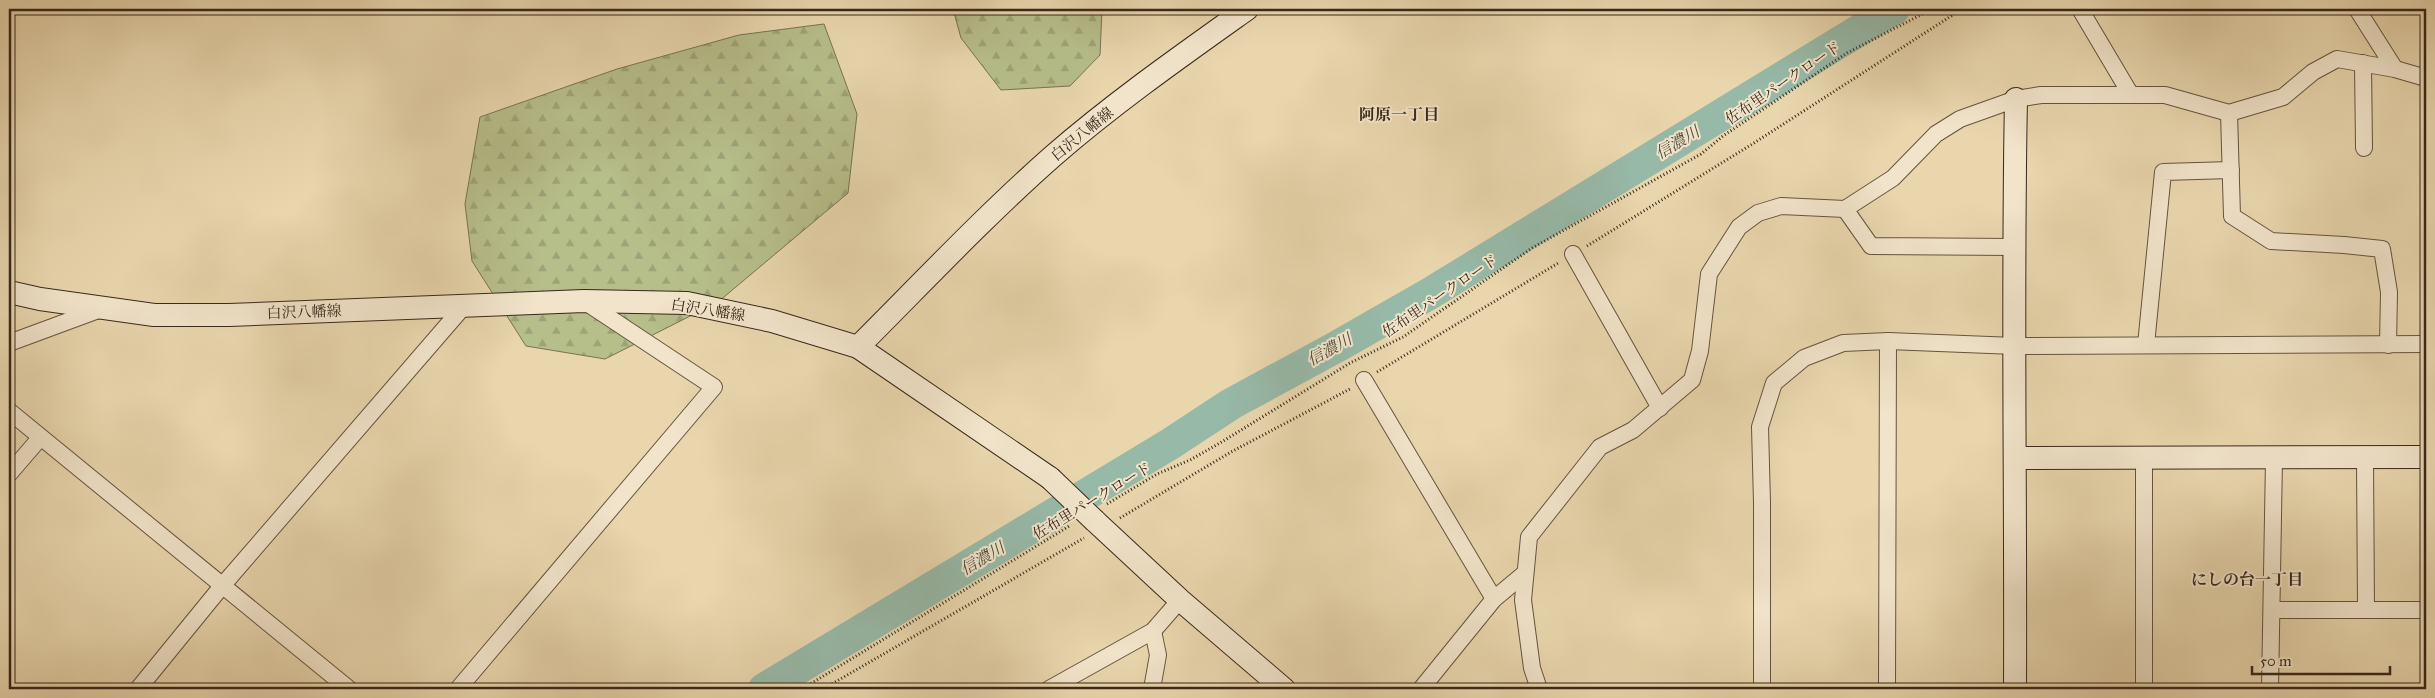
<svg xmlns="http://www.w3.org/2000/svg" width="2435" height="698" viewBox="0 0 2435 698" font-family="'IM FELL Great Primer','Noto Serif JP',serif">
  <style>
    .forest { fill: url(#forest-firs); stroke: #787352 }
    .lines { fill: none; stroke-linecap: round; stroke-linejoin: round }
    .river { stroke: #97b9a8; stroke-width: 32 }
    .street-casing { stroke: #65543f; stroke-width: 18 }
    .secondary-casing { stroke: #39281a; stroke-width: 24 }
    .path { stroke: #39281a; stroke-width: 3; stroke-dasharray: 1 2.5; stroke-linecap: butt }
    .street { stroke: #f1e4ca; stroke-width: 16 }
    .secondary { stroke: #f1e4ca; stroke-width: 22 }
    .secondary-bridge-casing { stroke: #39281a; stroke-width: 24; stroke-linecap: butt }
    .secondary-bridge { stroke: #f1e4ca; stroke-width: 22 }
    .labels { text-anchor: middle; stroke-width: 4; stroke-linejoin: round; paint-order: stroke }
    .street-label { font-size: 15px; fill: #39281a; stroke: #f1e4ca }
    .neighbourhood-label { font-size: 16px; font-weight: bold; fill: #39281a; stroke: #f1e4ca }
    .water-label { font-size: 16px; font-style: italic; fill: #504c3e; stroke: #f1e4ca }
  </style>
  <defs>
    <pattern id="forest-firs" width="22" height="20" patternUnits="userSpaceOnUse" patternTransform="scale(1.25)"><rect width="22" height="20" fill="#b6be8a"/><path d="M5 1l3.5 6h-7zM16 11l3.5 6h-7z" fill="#9da376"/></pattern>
  </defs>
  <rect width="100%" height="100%" fill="#e9d6ad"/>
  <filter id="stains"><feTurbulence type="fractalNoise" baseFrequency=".004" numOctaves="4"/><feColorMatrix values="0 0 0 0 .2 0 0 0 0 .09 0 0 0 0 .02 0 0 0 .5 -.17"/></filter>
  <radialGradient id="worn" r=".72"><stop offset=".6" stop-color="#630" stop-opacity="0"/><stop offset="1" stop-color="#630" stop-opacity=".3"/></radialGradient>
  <g class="forest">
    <path d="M953,9H1102L1100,55L1070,86L1001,90L961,38Z"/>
    <path d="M824,24L857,114L848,193L718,302L605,359L526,346L472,261L465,204L480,117L617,69L739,35Z"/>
  </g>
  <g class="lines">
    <path class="river" d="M764,689L1170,444L1231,404L1338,346L1429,294L1894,9"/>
    <defs>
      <g id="street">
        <path d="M2080,9L2131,95"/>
        <path d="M2357,9L2395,69"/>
        <path d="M2363,63L2364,148"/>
        <path d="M2229,113L2232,216L2271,241L2344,245L2382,249L2389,292L2388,345"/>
        <path d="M1845,209L1871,246L2013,247"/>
        <path d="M1573,254L1660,408"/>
        <path d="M9,343L101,309"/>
        <path d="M2146,345L2163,172L2231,170"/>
        <path d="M1364,380L1494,599"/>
        <path d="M9,411L349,689"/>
        <path d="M2365,458L2366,610"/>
        <path d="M9,474L40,438"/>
        <path d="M2273,610H2426"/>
        <path d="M138,689L222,586L464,306"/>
        <path d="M458,689L714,387L584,301"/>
        <path d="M1049,689L1153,631L1180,600"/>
        <path d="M1152,689L1158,655L1153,631"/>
        <path d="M1421,689L1494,599L1524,574"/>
        <path d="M1539,689L1532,668L1523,600L1529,537L1600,447L1633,430L1692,380L1700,351L1709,274L1739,227L1758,213L1781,206L1845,209L1893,178L1936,134L1960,119L2016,99L2041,95H2165L2229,113L2283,97L2313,72L2337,59L2395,69L2426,78"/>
        <path d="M1762,689V503L1760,427L1774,383L1804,358L1843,343L1888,341L2015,346L2426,344"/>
        <path d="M1887,689L1888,341"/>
        <path d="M2144,689V458"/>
        <path d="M2270,689L2274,459"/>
      </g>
      <g id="secondary">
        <path d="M9,292L40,299L154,315H229L584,301L687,303L772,321L858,347C922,283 985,216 1053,156C1114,103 1181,56 1247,9"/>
        <path d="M858,347L1050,478"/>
        <path d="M2016,458L2426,457"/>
        <path d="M1095,521L1180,600L1284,689"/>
        <path d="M2015,689C2016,493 2012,296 2016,99"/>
      </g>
    </defs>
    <use href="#street" class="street-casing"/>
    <use href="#secondary" class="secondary-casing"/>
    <g class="path">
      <path d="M1587,246L1754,143L1962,9"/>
      <path d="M1377,372L1560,262"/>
      <path d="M1107,504L1157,474L1190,460L1220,443L1350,363L1403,337L1532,248L1701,154L1723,136L1847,53L1932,9"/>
      <path d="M1120,518L1231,452L1350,389"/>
      <path d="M802,689L1071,525"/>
      <path d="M823,689L1084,538"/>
    </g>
    <use href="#street" class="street"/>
    <use href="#secondary" class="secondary"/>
    <defs>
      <path id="secondary-bridge" d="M1050,478L1095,521"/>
    </defs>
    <use href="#secondary-bridge" class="secondary-bridge-casing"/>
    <use href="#secondary-bridge" class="secondary-bridge"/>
  </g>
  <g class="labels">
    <g class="street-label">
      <text transform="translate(1783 83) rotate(-34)" y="5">佐布里パークロード</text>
      <text transform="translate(1082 134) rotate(-39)" y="5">白沢八幡線</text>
      <text transform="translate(1440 296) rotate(-34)" y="5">佐布里パークロード</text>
      <text transform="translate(708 310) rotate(9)" y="5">白沢八幡線</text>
      <text transform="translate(304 312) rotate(-2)" y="5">白沢八幡線</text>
      <text transform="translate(1092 501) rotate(-31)" y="5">佐布里パークロード</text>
    </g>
    <g class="neighbourhood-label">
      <text x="1399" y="120">阿原一丁目</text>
      <text x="2247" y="585">にしの台一丁目</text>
    </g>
    <g class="water-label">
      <text transform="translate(1677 142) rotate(-31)" y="6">信濃川</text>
      <text transform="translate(1329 349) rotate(-29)" y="6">信濃川</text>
      <text transform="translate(982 558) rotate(-31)" y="6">信濃川</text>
    </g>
  </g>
  <rect width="2435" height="698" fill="none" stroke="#e9d6ad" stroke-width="30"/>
  <rect x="10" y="10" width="2415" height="678" fill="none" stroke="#39281a" stroke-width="2.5"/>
  <rect x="15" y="15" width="2405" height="668" fill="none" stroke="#39281a"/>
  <path d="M2252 666v8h138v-8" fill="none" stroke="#39281a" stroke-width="2.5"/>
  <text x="2260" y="666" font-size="15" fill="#39281a" stroke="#f1e4ca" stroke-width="4" paint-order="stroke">50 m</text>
  <rect width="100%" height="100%" filter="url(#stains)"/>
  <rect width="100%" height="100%" fill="url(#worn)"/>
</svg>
